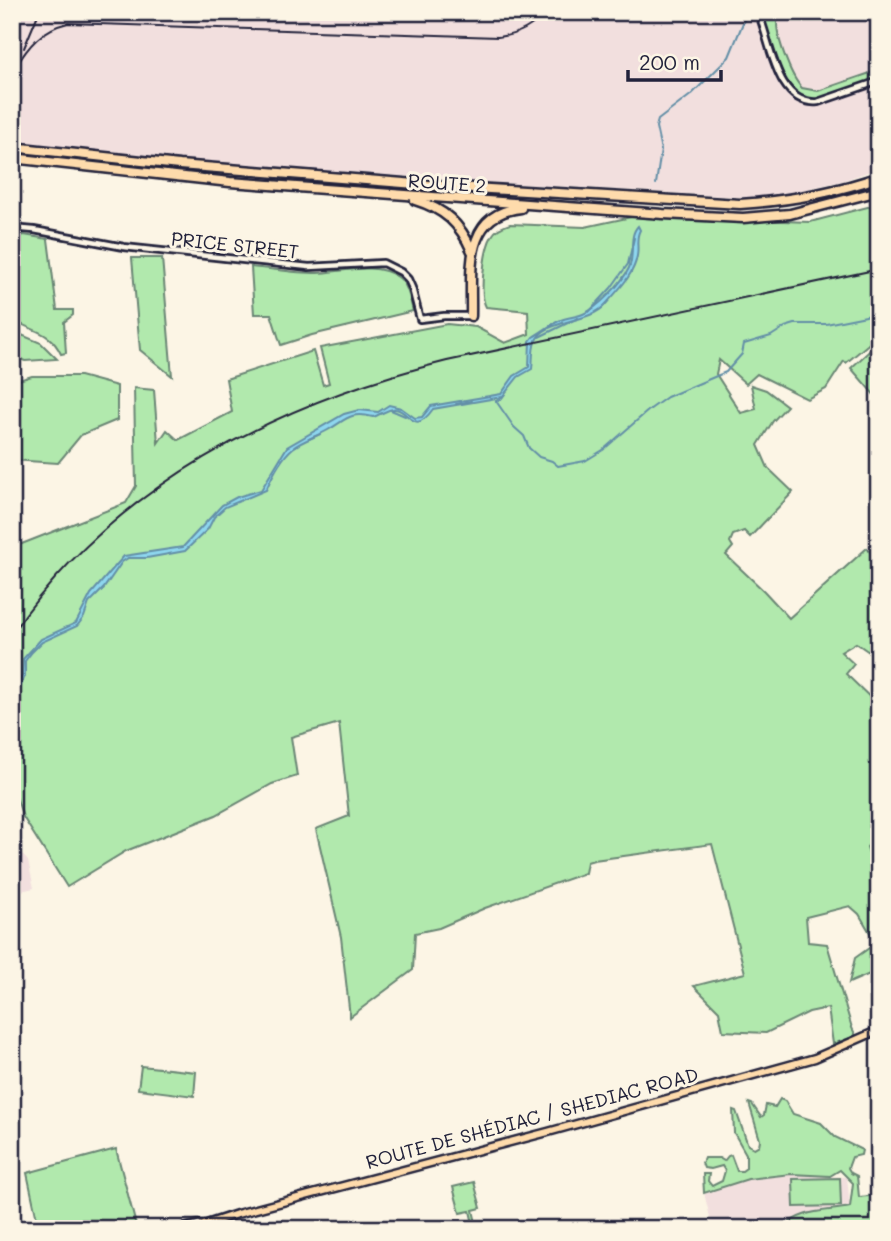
<svg xmlns="http://www.w3.org/2000/svg" width="891" height="1241" viewBox="0 0 891 1241" font-family="Mali,sans-serif">
  <style>
    .built { fill: #f2dfde }
    .green { fill: #b1e9ad; stroke: #6a8674; stroke-width: 2 }
    .water { fill: #8ed7ef; stroke: #638fa7; stroke-width: 2 }
    .lines { fill: none; stroke-linecap: round; stroke-linejoin: round }
    .stream { stroke: #638fa7; stroke-width: 2 }
    .minor-casing { stroke: #22223b; stroke-width: 10 }
    .major-casing { stroke: #22223b; stroke-width: 11 }
    .highway-casing { stroke: #22223b; stroke-width: 13 }
    .minor { stroke: #fcf5e5; stroke-width: 4.5 }
    .major { stroke: #fedbac; stroke-width: 6 }
    .highway { stroke: #fedbac; stroke-width: 8 }
    .rail { stroke: #22223b; stroke-width: 2 }
    .labels { text-anchor: middle; stroke-width: 6; stroke-linejoin: round; paint-order: stroke }
    .street-label { font-size: 19px; fill: #22223b; stroke: #fcf5e5 }
  </style>
  <rect width="100%" height="100%" fill="#fcf5e5"/>
  <filter id="ink" filterUnits="userSpaceOnUse"><feTurbulence type="fractalNoise" baseFrequency=".0143" numOctaves="2"/><feDisplacementMap in="SourceGraphic" scale="14" xChannelSelector="R" yChannelSelector="G"/><feConvolveMatrix kernelMatrix="1 2 1 2 8 2 1 2 1" color-interpolation-filters="sRGB"/></filter>
  <g filter="url(#ink)">
    <g class="built">
      <path d="M12,12H879V168L842,181L794,192L753,198L466,181L197,161L12,141Z"/>
      <path d="M12,843L28,861L34,888L12,893Z"/>
      <path d="M783,1174L847,1177L850,1206L821,1211L786,1223L782,1229H713L704,1193L744,1180Z"/>
    </g>
    <g class="green">
      <path d="M785,12L778,17C773,31 791,77 802,88L818,91L879,70V78C860,85 830,100 811,99C783,99 772,41 764,19Z"/>
      <path d="M879,204V335L846,363L844,361L826,389L807,399L757,374L746,384L719,360L716,374L741,413L756,409L751,385L766,390L787,406L773,421L758,445L768,468L793,492L750,537L744,531L733,535L730,542L733,547L726,555L764,591L789,618L867,548L879,563V643L869,652L856,643L841,652L854,664L846,674L879,706V833L867,847L879,885V970L849,983L855,958L876,943L859,914L850,906L806,917L808,942L827,944L852,1028L856,1036L833,1044L828,1008L809,1012L766,1033L723,1031L719,1011L694,986L745,973L712,844L594,860L587,862L585,873L485,908L439,928L415,933L413,970L350,1017L341,937L316,829L349,816L339,723L291,737L297,776L272,784L216,815L126,851L67,887L23,817L12,785V703L15,682L12,676V528L14,547L126,503L136,486L134,388L154,390L158,443L167,430L178,440L232,412L226,379L313,351L323,385L329,383L320,348L447,324L476,327L505,343L529,334L528,311L486,307C479,295 484,249 492,236C496,229 502,227 510,224L585,227L636,216L810,222Z"/>
      <path d="M24,235L48,239L57,310H73V315L64,322L66,353L61,354C50,330 32,332 12,319V237Z"/>
      <path d="M132,258H162L172,376L140,350Z"/>
      <path d="M251,267C273,269 295,273 317,273C341,272 377,261 398,277C408,284 410,300 413,311L312,335L281,345L271,314H254Z"/>
      <path d="M12,331L41,343L57,359L25,361L12,356Z"/>
      <path d="M879,342V395L876,397L851,368Z"/>
      <path d="M32,376H80L117,386V420L81,435L58,463L12,460V382Z"/>
      <path d="M141,1066L196,1072L194,1096L138,1089Z"/>
      <path d="M780,1099L785,1101L793,1114L821,1123L835,1137L862,1150L861,1155L852,1157L848,1168L851,1173L857,1176L859,1197L879,1195V1225L863,1229H782C799,1209 827,1212 850,1207L853,1183L840,1170L830,1176L791,1174L748,1179L704,1193L703,1174H709L708,1181L712,1186L722,1181L725,1171L722,1166L711,1169L704,1168L702,1163L704,1158H719L724,1161L728,1156L731,1155L737,1171H742L746,1168V1154L734,1133L733,1110L736,1111L748,1145L754,1148L759,1145L760,1140L749,1103L752,1104L761,1117L764,1115L766,1105L775,1107Z"/>
      <path d="M116,1149L137,1229H39L27,1173Z"/>
      <path d="M840,1178L841,1206L794,1207L793,1179Z"/>
      <path d="M474,1182L481,1208L473,1210L477,1227L474,1228L470,1211L460,1213L453,1187Z"/>
    </g>
    <path class="water" d="M638,226L640,230C635,239 639,245 637,256C634,275 618,290 605,305C589,324 545,318 535,342C532,350 533,361 532,369L518,377L502,397L433,409C413,437 410,410 395,409C389,408 380,415 373,417C350,411 347,419 328,430C316,437 303,440 293,448C281,458 272,476 266,490L225,507L214,517L208,529L185,551L147,558H128L122,562L104,588L89,603L84,617L77,626L42,642L32,652L25,661V676L12,705V696L22,676L23,659L41,639L76,623L91,594L124,556L183,547L222,505L237,497L261,490L287,447L344,414L359,410L378,412L389,405L401,408L415,418L422,417L431,406L501,394L514,376L529,367L530,341L533,337C542,332 551,324 561,320C568,317 576,317 583,314C598,308 622,283 629,268C635,255 628,236 638,226Z"/>
    <g class="lines">
      <g class="stream">
        <path d="M656,184L661,150L656,127L658,120L692,94L729,57L747,13"/>
        <path d="M589,312L611,288L628,264L634,238"/>
        <path d="M539,337L578,318"/>
        <path d="M496,401L514,427L524,436L529,448L539,457L552,461L558,466L585,461L603,450L649,410L667,397L726,372L742,354L744,344L771,336L785,327L795,324H826L871,315L879,310"/>
        <path d="M496,401L502,398L505,394"/>
        <path d="M456,404L471,401"/>
        <path d="M391,410L405,416"/>
        <path d="M309,439L320,434"/>
      </g>
      <defs>
        <g id="minor">
          <path d="M758,12C771,42 776,106 818,102L879,81"/>
          <path d="M12,228L34,230L124,247L309,267L383,263L401,272L408,279L412,288L420,319L444,316H471"/>
          <path d="M176,1229L199,1224"/>
        </g>
        <path id="major" d="M191,1229L237,1214L548,1132L815,1058L879,1030"/>
        <g id="highway">
          <path d="M12,147L179,165L441,186L740,204C788,201 833,193 879,177"/>
          <path d="M12,158L230,182L663,214L743,218L790,214L879,191"/>
          <path d="M415,200C444,209 460,223 472,251"/>
          <path d="M471,316C472,272 462,214 521,208"/>
        </g>
      </defs>
      <use href="#minor" class="minor-casing"/>
      <use href="#major" class="major-casing"/>
      <use href="#highway" class="highway-casing"/>
      <use href="#minor" class="minor"/>
      <use href="#major" class="major"/>
      <use href="#highway" class="highway"/>
      <g class="rail">
        <path d="M24,48L39,12"/>
        <path d="M15,68C28,46 42,29 68,23L498,37C517,35 533,27 545,12"/>
        <path d="M12,633C113,487 278,402 447,361L879,269"/>
      </g>
    </g>
  </g>
  <g class="labels">
    <g class="street-label">
      <text transform="translate(447 183) rotate(4)" y="7">ROUTE 2</text>
      <text transform="translate(235 245) rotate(6)" y="7">PRICE STREET</text>
      <text transform="translate(532 1118) rotate(-15)" y="7">ROUTE DE SHÉDIAC / SHEDIAC ROAD</text>
    </g>
  </g>
  <rect width="891" height="1241" fill="none" stroke="#fcf5e5" stroke-width="42"/>
  <rect x="21" y="21" width="849" height="1199" fill="none" stroke="#22223b" stroke-width="2.5" filter="url(#ink)"/>
  <path d="M628 70v10h93v-10" fill="none" stroke="#22223b" stroke-width="3.5"/>
  <text x="639" y="70" font-size="21" fill="#22223b" stroke="#fcf5e5" stroke-width="5" paint-order="stroke">200 m</text>
</svg>
